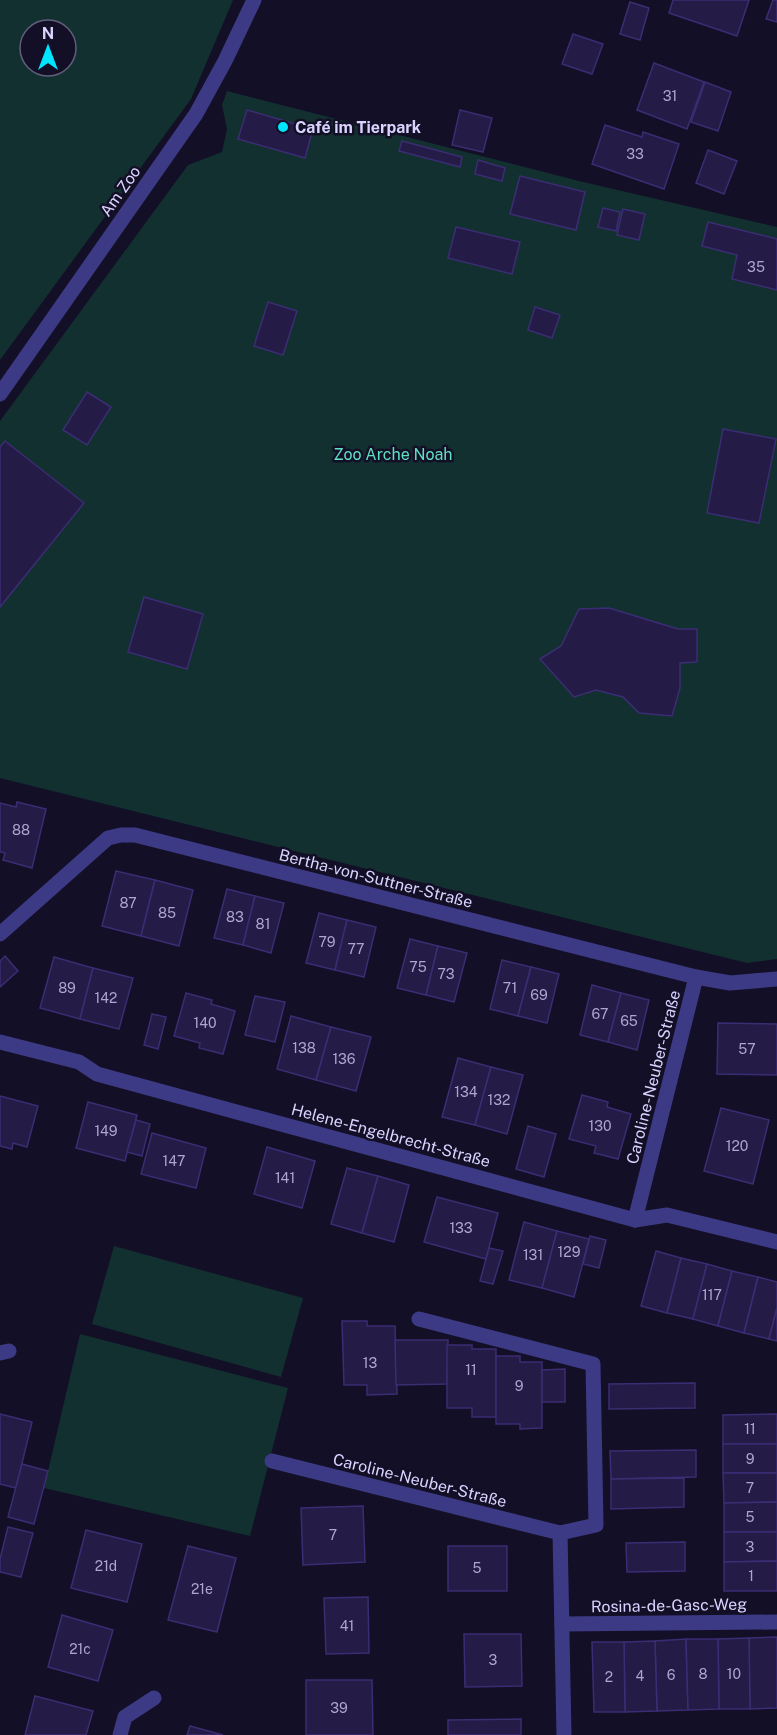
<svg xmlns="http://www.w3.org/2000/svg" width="777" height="1735" viewBox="0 0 777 1735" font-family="'Public Sans',sans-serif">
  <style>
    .green { fill: #12302f; fill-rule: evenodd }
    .building { fill: #241b47; stroke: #3b2d73; stroke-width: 1.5 }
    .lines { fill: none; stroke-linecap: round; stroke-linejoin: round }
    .lane { stroke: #3d3a85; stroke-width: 15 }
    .street { stroke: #3d3a85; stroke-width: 15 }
    .poi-dot { fill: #00e5ff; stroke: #130f26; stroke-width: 2 }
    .labels { text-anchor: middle; stroke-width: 5; stroke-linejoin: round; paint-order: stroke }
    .number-label { font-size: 14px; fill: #aca6d1 }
    .poi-label { font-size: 16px; font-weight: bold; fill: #d9d4ff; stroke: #130f26; text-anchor: start }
    .street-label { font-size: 16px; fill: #d9d4ff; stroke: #130f26 }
    .park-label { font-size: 16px; fill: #5fe0c0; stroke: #130f26 }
  </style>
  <rect width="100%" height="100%" fill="#130f26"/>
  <g class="green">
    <path d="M0,0H233L191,99L0,360ZM30,30H66V66H30Z"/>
    <path d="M227,91L579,181L777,227V959L747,963L0,778V421L188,165L222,152L227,129L222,105Z"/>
    <path d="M114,1246L303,1298L281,1377L92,1324Z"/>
    <path d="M80,1334L288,1388L250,1536L44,1488Z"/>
  </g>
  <g class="building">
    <path d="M673,0H749L737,36L669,13Z"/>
    <path d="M773,0H777V22L766,19Z"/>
    <path d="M630,2L649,8L640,40L620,34Z"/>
    <path d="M573,34L603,44L592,74L562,64Z"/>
    <path d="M654,63L704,82L687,129L637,110Z"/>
    <path d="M705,82L731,92L718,131L691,122Z"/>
    <path d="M247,110L313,129L305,158L238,139Z"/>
    <path d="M460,110L492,118L483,152L452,145Z"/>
    <path d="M605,125L642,137L643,132L679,144L664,189L592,164Z"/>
    <path d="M402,141L462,157L460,167L399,151Z"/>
    <path d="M708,150L737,161L724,194L696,183Z"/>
    <path d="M478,160L505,168L502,181L475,174Z"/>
    <path d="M520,176L585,192L576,230L510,214Z"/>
    <path d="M603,208L620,212L616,231L598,227Z"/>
    <path d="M623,209L645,214L639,240L617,235Z"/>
    <path d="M708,222L777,239V290L732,279L737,255L702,246Z"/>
    <path d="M456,227L520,242L512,274L448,258Z"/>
    <path d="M268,302L297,311L283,355L254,346Z"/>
    <path d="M535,307L560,315L552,338L528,330Z"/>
    <path d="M87,392L111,407L87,445L63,430Z"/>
    <path d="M723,429L776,439L759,523L707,513Z"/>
    <path d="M5,441L84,503L0,607V447Z"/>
    <path d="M144,597L203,614L187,669L128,652Z"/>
    <path d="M609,608L678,629H697V662L680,663V688L672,716L639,713L623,697L596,690L574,697L540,659L561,646L579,609Z"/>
    <path d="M17,802L46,809L32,868L3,860L5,853L0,852V803L16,807Z"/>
    <path d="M116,871L155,880L141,936L102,926Z"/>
    <path d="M155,880L193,890L179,946L141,936Z"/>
    <path d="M227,889L255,896L243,945L214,938Z"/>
    <path d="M255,896L284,903L271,953L243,945Z"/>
    <path d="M319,913L347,920L335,970L306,963Z"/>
    <path d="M347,920L376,927L364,977L335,970Z"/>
    <path d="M410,939L438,946L426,995L397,988Z"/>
    <path d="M438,946L467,953L454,1002L426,995Z"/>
    <path d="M5,956L18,971L0,987V961Z"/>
    <path d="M54,957L93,968L80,1019L40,1008Z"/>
    <path d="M502,960L531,967L518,1016L490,1009Z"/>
    <path d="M531,967L559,974L547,1023L518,1016Z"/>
    <path d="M93,968L133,978L119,1029L80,1019Z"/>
    <path d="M592,985L621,993L608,1042L580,1035Z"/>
    <path d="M186,993L212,1000L211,1004L235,1011L223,1054L199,1048L200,1043L174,1036Z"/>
    <path d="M621,993L649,1000L637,1050L608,1042Z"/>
    <path d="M255,996L285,1002L275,1042L245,1035Z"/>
    <path d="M152,1014L166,1017L158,1049L144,1045Z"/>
    <path d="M291,1016L331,1027L316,1080L277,1069Z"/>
    <path d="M718,1023L777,1024V1075L717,1074Z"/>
    <path d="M331,1027L371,1037L356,1091L316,1080Z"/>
    <path d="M458,1058L491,1067L475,1125L442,1117Z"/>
    <path d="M491,1067L523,1075L507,1134L475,1125Z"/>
    <path d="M582,1095L608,1102L607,1107L631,1114L618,1159L594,1153L596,1146L569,1139Z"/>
    <path d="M0,1096L38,1106L27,1147L13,1143L12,1149L0,1146Z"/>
    <path d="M88,1102L137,1115L125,1161L76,1148Z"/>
    <path d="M721,1108L769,1120L753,1184L704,1171Z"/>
    <path d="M136,1120L150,1124L142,1156L127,1152Z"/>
    <path d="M528,1126L556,1134L544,1177L516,1169Z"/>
    <path d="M152,1133L206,1148L196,1188L141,1174Z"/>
    <path d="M267,1147L315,1161L302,1208L254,1194Z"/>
    <path d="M347,1168L378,1176L362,1233L331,1224Z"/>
    <path d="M378,1176L409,1185L394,1242L362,1233Z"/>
    <path d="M437,1197L498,1213L486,1259L424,1242Z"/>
    <path d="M524,1222L557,1231L542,1288L509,1280Z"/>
    <path d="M557,1231L589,1239L574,1297L542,1288Z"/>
    <path d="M590,1236L606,1240L599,1268L583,1264Z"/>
    <path d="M489,1248L503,1251L493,1284L480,1281Z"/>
    <path d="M656,1251L681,1258L667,1313L641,1306Z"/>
    <path d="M681,1258L707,1264L693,1319L667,1313Z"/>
    <path d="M707,1264L732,1271L718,1326L693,1319Z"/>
    <path d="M732,1271L758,1277L744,1333L718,1326Z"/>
    <path d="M758,1277L777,1282V1308L769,1339L744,1333Z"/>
    <path d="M777,1308V1341L769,1339Z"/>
    <path d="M342,1321H367V1326H395L397,1394L367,1395V1385H344Z"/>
    <path d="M395,1340H448L447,1384L396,1385Z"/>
    <path d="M447,1345H472V1349H496V1417H472V1408H447Z"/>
    <path d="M496,1356H520V1362H542V1428L520,1429V1424H496Z"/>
    <path d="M565,1369V1402H542V1370Z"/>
    <path d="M695,1383V1408L609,1409V1384Z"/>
    <path d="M0,1414L32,1422L16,1488L0,1484Z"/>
    <path d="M777,1414V1444H723V1415Z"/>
    <rect x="723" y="1444" width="54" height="29"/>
    <path d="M696,1450V1477L611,1479L610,1451Z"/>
    <path d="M22,1464L48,1471L34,1524L8,1517Z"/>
    <path d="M723,1473H777V1502L724,1503Z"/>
    <path d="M684,1478V1507L611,1509V1479Z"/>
    <path d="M777,1502V1532H724V1503Z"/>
    <path d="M363,1506L365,1562L303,1565L301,1508Z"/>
    <path d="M8,1527L33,1533L21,1577L0,1572V1559Z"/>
    <path d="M86,1530L142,1544L127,1602L71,1588Z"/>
    <path d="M724,1532H777V1561L724,1562Z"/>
    <path d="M685,1542V1571L627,1572L626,1543Z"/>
    <path d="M188,1546L236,1558L217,1632L168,1620Z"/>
    <rect x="448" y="1546" width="59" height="45"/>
    <path d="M777,1561V1591H724V1562Z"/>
    <path d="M368,1597L369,1653L326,1654L324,1598Z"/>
    <path d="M62,1615L113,1630L98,1681L48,1667Z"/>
    <path d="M464,1634H521L522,1686L465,1687Z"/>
    <path d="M777,1637V1708L750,1709L749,1638Z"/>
    <path d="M749,1638L750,1709H719L718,1639Z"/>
    <path d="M686,1639L688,1710L657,1711L655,1641Z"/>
    <path d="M686,1639H718L719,1709L688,1710Z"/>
    <path d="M655,1641L657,1711L625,1712L624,1642Z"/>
    <path d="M592,1642H624L625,1712H594Z"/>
    <path d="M306,1680H372L373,1735H306Z"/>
    <path d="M35,1696L93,1711L86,1735H25Z"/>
    <path d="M521,1719V1735H448V1720Z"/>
    <path d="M190,1726L223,1735H187Z"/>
  </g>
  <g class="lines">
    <path class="lane" d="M0,1353L9,1351"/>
    <g class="street">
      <path d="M0,394L196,114L225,61L254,0"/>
      <path d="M0,934L108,838L121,835H135L696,977L730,983L777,979"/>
      <path d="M0,1042L79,1062L97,1074L635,1220L667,1215L777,1242"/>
      <path d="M635,1220L696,977"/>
      <path d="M419,1319L593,1364L596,1525L560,1533L564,1735"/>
      <path d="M272,1461L560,1533"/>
      <path d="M562,1624L777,1622"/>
      <path d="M120,1735L125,1717L154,1698"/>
    </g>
  </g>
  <circle class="poi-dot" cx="283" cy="127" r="6"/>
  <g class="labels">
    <g class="number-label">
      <text x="670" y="101">31</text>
      <text x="635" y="159">33</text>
      <text x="756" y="272">35</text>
      <text x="21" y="835">88</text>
      <text x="128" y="908">87</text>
      <text x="167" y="918">85</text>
      <text x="235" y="922">83</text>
      <text x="263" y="929">81</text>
      <text x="327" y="947">79</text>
      <text x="356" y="954">77</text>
      <text x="418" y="972">75</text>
      <text x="446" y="979">73</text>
      <text x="67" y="993">89</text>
      <text x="510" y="993">71</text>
      <text x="539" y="1000">69</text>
      <text x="106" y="1003">142</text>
      <text x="600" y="1019">67</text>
      <text x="629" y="1026">65</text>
      <text x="205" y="1028">140</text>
      <text x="304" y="1053">138</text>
      <text x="747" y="1054">57</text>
      <text x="344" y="1064">136</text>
      <text x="466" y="1097">134</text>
      <text x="499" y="1105">132</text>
      <text x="600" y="1131">130</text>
      <text x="106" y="1136">149</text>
      <text x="737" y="1151">120</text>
      <text x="174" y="1166">147</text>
      <text x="285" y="1183">141</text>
      <text x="461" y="1233">133</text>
      <text x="569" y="1257">129</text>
      <text x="533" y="1260">131</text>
      <text x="712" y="1300">117</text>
      <text x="370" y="1368">13</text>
      <text x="471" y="1375">11</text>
      <text x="519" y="1391">9</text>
      <text x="750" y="1434">11</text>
      <text x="750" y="1464">9</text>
      <text x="750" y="1493">7</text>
      <text x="750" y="1522">5</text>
      <text x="333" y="1540">7</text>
      <text x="750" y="1552">3</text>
      <text x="106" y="1571">21d</text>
      <text x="477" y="1573">5</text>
      <text x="751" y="1581">1</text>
      <text x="202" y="1594">21e</text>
      <text x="347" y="1631">41</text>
      <text x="80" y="1654">21c</text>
      <text x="493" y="1665">3</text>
      <text x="703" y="1679">8</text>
      <text x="734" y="1679">10</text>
      <text x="671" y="1680">6</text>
      <text x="640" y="1681">4</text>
      <text x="609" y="1682">2</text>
      <text x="339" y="1713">39</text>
    </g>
    <g class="poi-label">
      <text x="295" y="133">Café im Tierpark</text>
    </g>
    <g class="street-label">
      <text transform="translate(120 191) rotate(-55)" y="6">Am Zoo</text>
      <text transform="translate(376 878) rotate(14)" y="6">Bertha-von-Suttner-Straße</text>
      <text transform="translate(653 1077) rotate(-76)" y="6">Caroline-Neuber-Straße</text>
      <text transform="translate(391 1135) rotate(15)" y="6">Helene-Engelbrecht-Straße</text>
      <text transform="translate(420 1480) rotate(14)" y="6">Caroline-Neuber-Straße</text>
      <text transform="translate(669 1605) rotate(-1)" y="6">Rosina-de-Gasc-Weg</text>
    </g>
    <g class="park-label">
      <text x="393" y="460">Zoo Arche Noah</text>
    </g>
  </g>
  <g transform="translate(48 48)"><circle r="28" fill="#130f26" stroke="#625e7d" stroke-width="1.5"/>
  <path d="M0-4.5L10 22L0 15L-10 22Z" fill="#00e5ff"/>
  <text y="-9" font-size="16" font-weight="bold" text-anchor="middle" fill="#d9d4ff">N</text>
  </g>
</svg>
